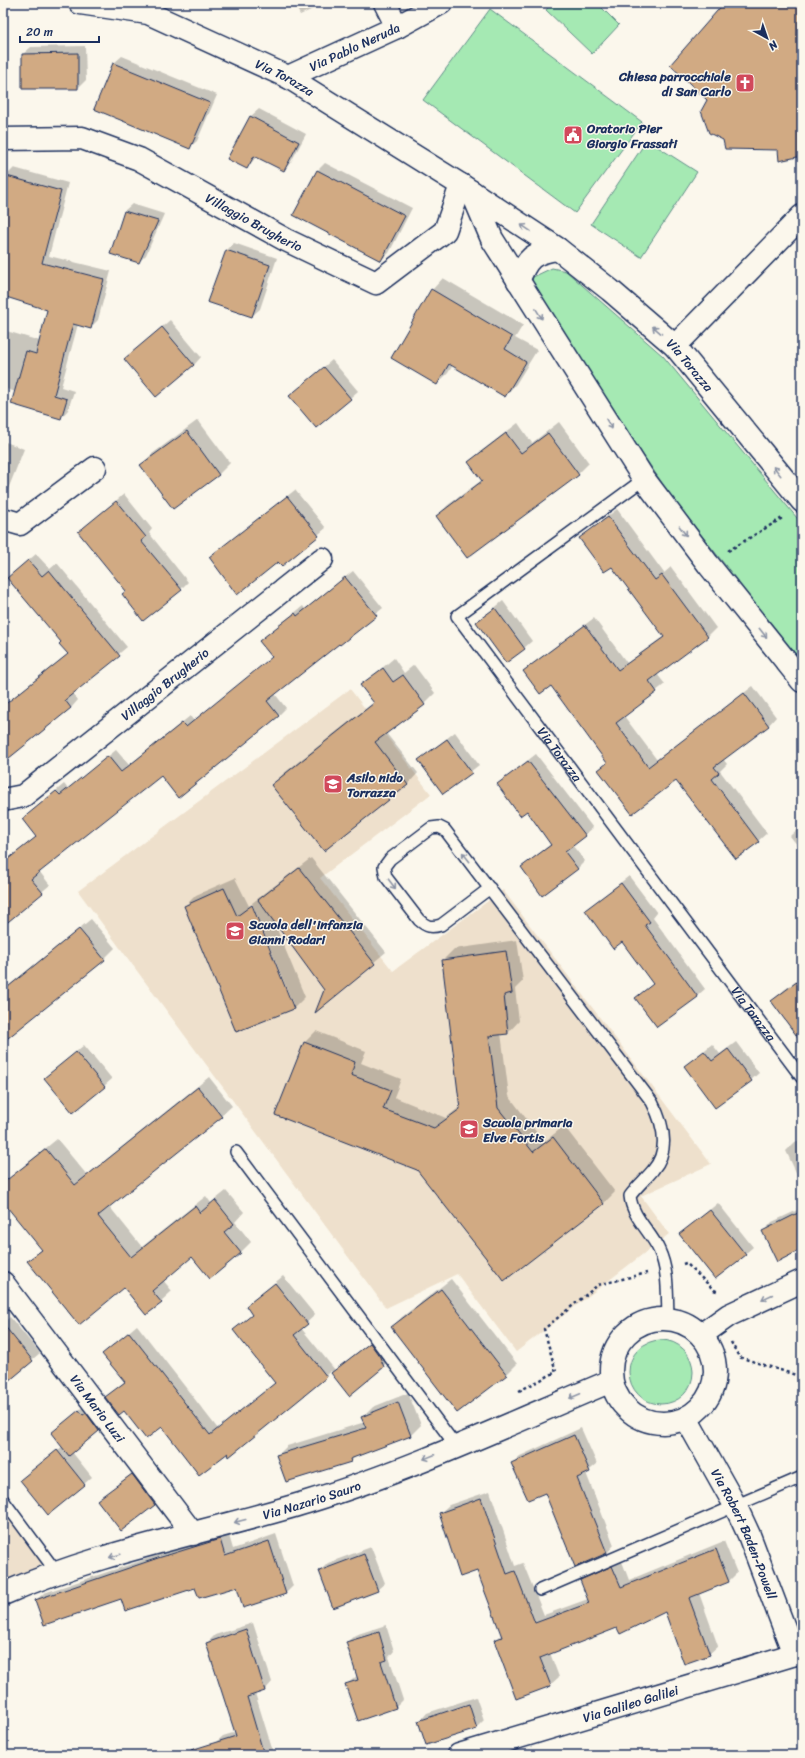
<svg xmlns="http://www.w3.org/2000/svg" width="805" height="1758" viewBox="0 0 805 1758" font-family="Sriracha,sans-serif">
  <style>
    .built { fill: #eee0cc }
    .green { fill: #a5e9b3; stroke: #608c88 }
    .shadow { fill: #0003 }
    .building { fill: #d1aa83; stroke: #1b2f5e }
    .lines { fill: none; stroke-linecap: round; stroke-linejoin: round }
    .service-casing { stroke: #1b2f5e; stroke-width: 14 }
    .minor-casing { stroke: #1b2f5e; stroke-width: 25 }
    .path { stroke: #1b2f5e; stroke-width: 2.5; stroke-dasharray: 3 3; stroke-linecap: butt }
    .service { stroke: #fbf7ec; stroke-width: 11 }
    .minor { stroke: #fbf7ec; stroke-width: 22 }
    .oneway { stroke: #8b93a5 }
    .labels { text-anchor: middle; stroke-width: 3; stroke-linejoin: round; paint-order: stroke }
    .street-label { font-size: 13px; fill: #1b2f5e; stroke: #fbf7ec }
    .poi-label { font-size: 13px; font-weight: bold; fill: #1b2f5e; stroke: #fbf7ec; text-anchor: start }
  </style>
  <rect width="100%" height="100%" fill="#fbf7ec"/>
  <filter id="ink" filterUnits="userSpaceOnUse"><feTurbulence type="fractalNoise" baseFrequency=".025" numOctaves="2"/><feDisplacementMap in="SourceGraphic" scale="8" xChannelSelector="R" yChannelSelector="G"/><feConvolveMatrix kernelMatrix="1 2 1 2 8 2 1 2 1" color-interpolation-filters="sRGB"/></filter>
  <g filter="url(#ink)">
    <g class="built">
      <path d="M350,689L431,794L320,878L393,971L503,890L711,1164L641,1196L669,1234L516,1352L457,1274L386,1308L78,891Z"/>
      <path d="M3,1507L51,1572L3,1588Z"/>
    </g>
    <g class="green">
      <path d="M552,3H597L619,25L592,54L546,10Z"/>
      <path d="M490,9L642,122L575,213L423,100Z"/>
      <path d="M647,140L697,172L641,257L591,224Z"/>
      <path d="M552,268L566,271L663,356L802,524V663L670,495L531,288L533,277Z"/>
      <circle cx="661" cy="1372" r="32"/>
    </g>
    <g class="shadow">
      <path d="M294,3H326L300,15Z"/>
      <path d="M85,46L86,80L78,88L23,54L31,47Z"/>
      <path d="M122,56L217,95L197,141L189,148L95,108L114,63Z"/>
      <path d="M259,109L306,134L291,162L284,170L257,156L247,168L228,158L251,116Z"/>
      <path d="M325,163L412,208L389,253L381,260L294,214L318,170Z"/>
      <path d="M14,168L68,183L49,256L111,271L98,320L91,327L78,324L61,387L74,391L68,410L61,418L16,392L3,388V330L40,341L48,309L3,295V189L6,176Z"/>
      <path d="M132,204L164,214L146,255L139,262L111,253L124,211Z"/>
      <path d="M234,243L277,258L260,309L252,316L227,250Z"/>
      <path d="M443,278L523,325L515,338L537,350L516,384L505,396L453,365L448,373L437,384L432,290Z"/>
      <path d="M170,320L201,357L194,365L133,352Z"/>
      <path d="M332,360L358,391L350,398L290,396Z"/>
      <path d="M198,420L230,463L219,474L173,508L141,465L152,454Z"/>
      <path d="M559,422L589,463L578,474L437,516L448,505L482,480L469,463L480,452L518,423L532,443Z"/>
      <path d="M3,441L24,449L3,502Z"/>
      <path d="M295,490L326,528L282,565L278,561L218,550Z"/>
      <path d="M124,494L152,529L149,533L188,582L181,589L123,594L127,590L79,532Z"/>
      <path d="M617,509L664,573L671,567L716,628L708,636L657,674L665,684L624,716L657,760L753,686L776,717L768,726L723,759L727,764L720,771L767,833L758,841L677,780L600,770L608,762L551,685L524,671L533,663L594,618L627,663L664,636L612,566L580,538Z"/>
      <path d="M36,554L50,569L57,563L127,647L72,693L78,700L71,708L3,762V702L5,704L68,654L63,641L16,571Z"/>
      <path d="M353,571L383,608L275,694L286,708L279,715L161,775L39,871L50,885L3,924V863L37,836L23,819L64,784L68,789L116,750L129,765L190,716L194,721L273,657L260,641L268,634L303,606L305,609Z"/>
      <path d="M503,601L532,641L524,648L477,622Z"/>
      <path d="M394,658L404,673L414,665L435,693L424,704L386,733L418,773L408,784L324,850L273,785L283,774L374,702L362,685Z"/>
      <path d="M455,732L479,765L443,793L419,760Z"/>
      <path d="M536,754L593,828L572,845L585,861L577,869L522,867L552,843L527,810L498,784Z"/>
      <path d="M802,825V851L790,836Z"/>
      <path d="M311,858L386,952L317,1010L325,989L274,922L305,997L294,1008L236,1031L185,906L196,895L235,878L249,906L251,905L291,1004H293L252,903Z"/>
      <path d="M629,876L657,913L653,918L705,989L697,996L637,998L654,983L622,941L586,910Z"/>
      <path d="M91,919L115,948L104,959L3,1033V990Z"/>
      <path d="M517,940L523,981L515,989L519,1021L508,1033H501L509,1096L544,1142L564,1126L615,1192L604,1203L504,1280L417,1169L305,1042L316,1031L366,1051L361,1063L401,1079L394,1097L446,1118L461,1106L443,960L454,949Z"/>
      <path d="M802,977V1041L772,1001L784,990Z"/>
      <path d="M736,1042L759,1073L751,1080L686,1066L712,1044L720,1054Z"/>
      <path d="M84,1045L112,1079L104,1086L46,1078Z"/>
      <path d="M209,1077L232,1106L221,1116L109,1206L142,1247L206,1196L211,1203L226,1191L244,1212L235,1222L251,1242L240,1253L193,1255L163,1280L172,1291L147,1314L124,1287L29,1261L42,1249L3,1201V1183L57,1139L87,1175Z"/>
      <path d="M3,1093L7,1098L3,1101Z"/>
      <path d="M802,1139V1185L786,1151L795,1142Z"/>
      <path d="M718,1203L753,1247L745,1254L680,1234Z"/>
      <path d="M802,1208V1248L764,1231L772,1222Z"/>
      <path d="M283,1276L315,1315L301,1328L335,1370L378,1336L391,1359L350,1394L331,1371L228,1451L125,1409L107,1397L125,1381L111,1347L137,1325L218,1429L276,1382L234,1330L253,1314L247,1306Z"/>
      <path d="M451,1279L517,1364L507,1374L457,1412L392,1327L402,1317Z"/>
      <path d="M10,1317L40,1353L3,1384V1323Z"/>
      <path d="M408,1393L421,1425L411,1435L356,1456L351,1461L286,1481L277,1456L287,1446L365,1422L363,1417L373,1407Z"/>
      <path d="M87,1403L106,1423L72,1452L92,1477L84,1484L29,1473L63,1446L53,1433Z"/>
      <path d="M581,1428L597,1464L586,1473L614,1545L607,1553L546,1491L512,1463L520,1456Z"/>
      <path d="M140,1467L162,1497L121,1530L99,1500Z"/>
      <path d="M490,1491L515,1566L523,1563L544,1615L588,1599L581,1581L589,1572L621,1559L629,1580L724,1541L737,1573L729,1581L699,1593L718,1646L709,1654L666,1610L550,1653L559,1677L550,1685L495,1641L502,1634L478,1570L440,1513L449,1505Z"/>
      <path d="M802,1502V1510L800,1504Z"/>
      <path d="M228,1532L233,1549L276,1534L293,1586L285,1594L238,1586H196L122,1597L36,1600L44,1593Z"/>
      <path d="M371,1547L385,1583L377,1590L320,1571L328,1563Z"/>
      <path d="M253,1623L272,1682L265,1690L255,1693L274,1755H219L215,1743L223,1736L236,1732L207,1643L215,1635Z"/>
      <path d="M386,1625L394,1651L389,1657L403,1700L396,1707L359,1720L347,1684L357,1676L347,1642L355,1635Z"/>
      <path d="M476,1697L484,1720L476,1728L420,1721L427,1713Z"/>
      <path d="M113,1751L114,1755H101Z"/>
    </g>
    <g class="building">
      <path d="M724,3H802V156L779,161L778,150L725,149L723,140L709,133L701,111L707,100L670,65Z"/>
      <path d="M78,53V89H22V54Z"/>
      <path d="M113,63L210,103L190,149L94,109Z"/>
      <path d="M250,116L299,142L284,171L254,156L247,169L227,159Z"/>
      <path d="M317,170L405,216L381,261L293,215Z"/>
      <path d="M3,175L61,191L42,263L104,279L91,329L73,324L54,395L67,399L61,419L11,404L26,351L36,354L47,310L3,296Z"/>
      <path d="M124,211L158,221L139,263L110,254Z"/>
      <path d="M226,250L270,265L252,317L207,302Z"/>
      <path d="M431,289L512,337L505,349L526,362L505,397L449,364L437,385L391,358Z"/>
      <path d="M162,327L194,365L156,397L124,359Z"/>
      <path d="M324,367L351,399L316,428L289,396Z"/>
      <path d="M187,431L219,475L173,509L140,465Z"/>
      <path d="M506,433L521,453L548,433L579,475L467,558L436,516L482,481L468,462Z"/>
      <path d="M287,496L319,536L282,566L278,562L237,595L209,557Z"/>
      <path d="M116,501L146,537L141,541L182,590L143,621L122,594L126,591L78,532Z"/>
      <path d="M608,517L655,580L662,575L708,637L649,681L657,692L616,723L648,767L744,693L769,726L714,767L719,773L712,779L759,842L736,859L676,781L632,814L598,770L607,763L551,686L540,694L523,671L585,625L618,670L664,637L612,567L604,572L579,538Z"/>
      <path d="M28,560L42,576L49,570L120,656L65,700L71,708L3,763V706L68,654L59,644L61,642L7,578Z"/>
      <path d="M345,577L377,616L340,645L339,644L267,701L279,716L178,798L161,776L31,879L43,893L3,926V863L36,837L22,819L56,791L60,795L108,756L121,772L182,723L186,727L272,657L259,641L295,613L297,616Z"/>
      <path d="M495,608L525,649L506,663L476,622Z"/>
      <path d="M383,668L393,682L403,675L425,705L375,742L408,785L324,851L271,785L374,703L360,685Z"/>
      <path d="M447,739L472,773L443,794L418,760Z"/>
      <path d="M528,761L586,836L565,852L578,869L542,896L521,867L551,845L527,811L520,816L497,784Z"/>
      <path d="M299,868L375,964L315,1013L324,990L258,900Z"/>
      <path d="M621,883L650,922L645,925L698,997L657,1027L635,998L653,984L622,942L613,949L585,910Z"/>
      <path d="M224,888L237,916L252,905L294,1009L236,1032L184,906Z"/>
      <path d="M79,929L105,960L3,1042V991Z"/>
      <path d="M506,951L512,993L504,995L508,1034L489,1036L498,1108L533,1152L553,1137L604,1204L504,1281L417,1170L275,1115L304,1042L355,1062L351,1075L391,1090L383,1109L434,1128L460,1109L442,960Z"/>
      <path d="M802,978V1043L771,1001Z"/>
      <path d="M728,1049L752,1081L715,1108L684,1066L704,1051L712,1061Z"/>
      <path d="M76,1052L105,1087L73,1113L44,1078Z"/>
      <path d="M198,1087L222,1117L98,1216L131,1257L195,1206L200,1213L215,1200L234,1224L224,1232L241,1253L210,1279L192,1257L152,1291L162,1303L146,1315L124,1288L79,1325L27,1261L42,1250L3,1202V1183L46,1149L75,1185Z"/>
      <path d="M710,1210L746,1255L715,1279L679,1234Z"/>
      <path d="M802,1211V1249L777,1262L762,1231Z"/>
      <path d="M275,1283L308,1324L294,1335L327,1377L229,1457L228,1453L199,1475L162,1427L146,1439L124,1411L119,1415L105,1397L125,1382L102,1354L129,1332L210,1435L275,1383L233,1330L252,1315L246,1306Z"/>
      <path d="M441,1289L507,1375L457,1413L391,1327Z"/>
      <path d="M3,1324L33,1361L3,1386Z"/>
      <path d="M370,1343L380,1357L384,1367L349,1396L331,1373Z"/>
      <path d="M398,1402L411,1436L350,1459L351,1462L286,1482L276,1455L366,1428L361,1417Z"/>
      <path d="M79,1410L83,1415L86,1413L99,1431L69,1456L51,1433Z"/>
      <path d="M574,1435L590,1472L577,1478L607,1553L575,1567L545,1493L528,1500L511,1463Z"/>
      <path d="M57,1450L85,1485L48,1515L20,1480Z"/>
      <path d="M132,1474L155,1505L121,1531L97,1500Z"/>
      <path d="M481,1498L507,1574L515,1571L535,1623L589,1603L580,1580L612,1566L621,1587L716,1549L729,1582L689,1598L710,1655L684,1664L665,1612L620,1634L617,1628L540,1658L551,1686L516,1699L494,1640L502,1637L477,1571L460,1577L439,1513Z"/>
      <path d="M220,1539L225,1556L269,1541L286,1594L243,1608L237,1587L199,1598L195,1588L125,1611L121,1599L44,1625L35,1600L158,1558Z"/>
      <path d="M364,1554L378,1591L333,1608L319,1571Z"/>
      <path d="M246,1629L265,1691L247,1697L264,1755H192L191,1750L236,1736L206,1643Z"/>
      <path d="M379,1632L387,1660L381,1662L396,1708L358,1721L345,1684L358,1680L346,1642Z"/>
      <path d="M469,1704L477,1729L426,1745L418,1721Z"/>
    </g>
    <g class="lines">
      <defs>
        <g id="service">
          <path id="s1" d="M644,479L457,616L802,1078"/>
          <path d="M490,888L441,925C431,928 427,927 419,920L386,877L384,867L390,859L431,828L439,827L445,830L652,1102C663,1123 671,1149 653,1170C646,1179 637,1186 630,1196C632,1217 651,1232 659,1250C669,1271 667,1296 668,1318"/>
          <path d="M236,1152L456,1446"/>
          <path d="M3,1500L57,1573"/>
          <path d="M540,1590L802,1477"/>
        </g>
        <g id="minor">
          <path id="s2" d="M80,3L148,13L288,77L461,185L558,249L610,290L675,346L802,501"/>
          <path d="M385,3L397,27"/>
          <path id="s3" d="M288,77L397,27L441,3"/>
          <path id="s4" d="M3,139L82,138L139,159L286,240L376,283L445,231L461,185"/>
          <path d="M472,192L492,239L644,479L708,564L802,681"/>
          <path d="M518,281C528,257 532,253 558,249"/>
          <path d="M675,346L802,216"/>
          <path d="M3,519L20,524L95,468"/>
          <path id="s5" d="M3,800L23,796L322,559"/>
          <path id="s6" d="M3,1283L193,1534"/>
          <circle cx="663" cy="1371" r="52"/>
          <path d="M701,1335L729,1315L802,1281"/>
          <path id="s7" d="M686,1418L736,1507L749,1535L794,1654"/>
          <path id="s8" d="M3,1594C100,1551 206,1533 307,1502C411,1470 511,1423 611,1381"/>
          <path id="s9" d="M459,1755L802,1652"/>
        </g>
      </defs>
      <use href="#service" class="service-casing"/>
      <use href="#minor" class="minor-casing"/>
      <g class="path">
        <path d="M728,551L784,517"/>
        <path d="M683,1264L686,1263L714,1290L719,1292"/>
        <path d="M731,1342L739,1357L802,1377"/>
        <path d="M519,1391L556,1372L544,1329L598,1285L647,1273"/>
      </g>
      <use href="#service" class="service"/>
      <use href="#minor" class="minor"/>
    </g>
    <defs><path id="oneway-shaft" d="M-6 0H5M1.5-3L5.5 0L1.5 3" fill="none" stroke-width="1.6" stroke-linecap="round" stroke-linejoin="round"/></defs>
    <g class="oneway">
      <use href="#oneway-shaft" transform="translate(526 228) rotate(-146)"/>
      <use href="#oneway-shaft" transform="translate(539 314) rotate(58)"/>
      <use href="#oneway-shaft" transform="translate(657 330) rotate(-139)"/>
      <use href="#oneway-shaft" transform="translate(609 424) rotate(58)"/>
      <use href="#oneway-shaft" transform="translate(777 471) rotate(-129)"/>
      <use href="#oneway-shaft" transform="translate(683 531) rotate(53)"/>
      <use href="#oneway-shaft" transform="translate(763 633) rotate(51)"/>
      <use href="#oneway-shaft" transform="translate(466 857) rotate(-128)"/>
      <use href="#oneway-shaft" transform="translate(392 884) rotate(53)"/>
      <use href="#oneway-shaft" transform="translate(767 1297) rotate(155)"/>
      <use href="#oneway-shaft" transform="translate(575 1396) rotate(157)"/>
      <use href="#oneway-shaft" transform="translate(429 1457) rotate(158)"/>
      <use href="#oneway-shaft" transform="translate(240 1521) rotate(165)"/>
      <use href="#oneway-shaft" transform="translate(115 1556) rotate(164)"/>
    </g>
  </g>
  <defs>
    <symbol id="church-square" viewBox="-11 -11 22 22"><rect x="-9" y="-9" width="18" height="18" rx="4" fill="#d1495b" stroke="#fbf7ec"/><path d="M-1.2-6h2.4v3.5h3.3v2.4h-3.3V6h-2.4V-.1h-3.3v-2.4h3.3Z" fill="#fff"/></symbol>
    <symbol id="civic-square" viewBox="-11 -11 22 22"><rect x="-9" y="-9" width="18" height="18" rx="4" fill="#d1495b" stroke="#fbf7ec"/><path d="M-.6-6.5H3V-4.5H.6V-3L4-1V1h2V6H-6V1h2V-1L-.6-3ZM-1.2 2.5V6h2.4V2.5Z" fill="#fff"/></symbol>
    <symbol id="school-square" viewBox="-11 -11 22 22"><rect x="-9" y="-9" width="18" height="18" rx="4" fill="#d1495b" stroke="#fbf7ec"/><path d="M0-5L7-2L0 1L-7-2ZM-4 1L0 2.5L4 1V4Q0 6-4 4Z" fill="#fff"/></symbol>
  </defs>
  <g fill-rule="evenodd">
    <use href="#church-square" x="734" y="72" width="22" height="22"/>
    <use href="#civic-square" x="562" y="124" width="22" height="22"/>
    <use href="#school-square" x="322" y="773" width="22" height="22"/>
    <use href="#school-square" x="224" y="920" width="22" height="22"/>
    <use href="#school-square" x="458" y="1118" width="22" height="22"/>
  </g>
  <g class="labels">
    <g class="street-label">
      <text dy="5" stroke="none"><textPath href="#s3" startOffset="73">Via Pablo Neruda</textPath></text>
      <text dy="5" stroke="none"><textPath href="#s2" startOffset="220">Via Torazza</textPath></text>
      <text dy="5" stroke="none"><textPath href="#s4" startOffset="271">Villaggio Brugherio</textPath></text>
      <text dy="5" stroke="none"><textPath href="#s2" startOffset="719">Via Torazza</textPath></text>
      <text dy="5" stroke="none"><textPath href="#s5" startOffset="201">Villaggio Brugherio</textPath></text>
      <text dy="5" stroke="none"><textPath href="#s1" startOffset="404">Via Torazza</textPath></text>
      <text dy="5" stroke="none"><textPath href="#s1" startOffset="728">Via Torazza</textPath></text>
      <text dy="5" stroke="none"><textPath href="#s6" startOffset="157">Via Mario Luzi</textPath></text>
      <text dy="5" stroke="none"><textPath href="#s8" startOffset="323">Via Nazario Sauro</textPath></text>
      <text dy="5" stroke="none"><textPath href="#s7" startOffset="130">Via Robert Baden-Powell</textPath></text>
      <text dy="5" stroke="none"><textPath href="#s9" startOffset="179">Via Galileo Galilei</textPath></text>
    </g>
    <g class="poi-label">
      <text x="731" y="81" text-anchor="end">Chiesa parrocchiale<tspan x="731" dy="15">di San Carlo</tspan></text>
      <text x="587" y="133">Oratorio Pier<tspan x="587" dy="15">Giorgio Frassati</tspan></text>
      <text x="347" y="782">Asilo nido<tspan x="347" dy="15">Torrazza</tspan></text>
      <text x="249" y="929">Scuola dell'infanzia<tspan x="249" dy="15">Gianni Rodari</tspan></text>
      <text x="483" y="1127">Scuola primaria<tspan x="483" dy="15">Elve Fortis</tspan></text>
    </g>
  </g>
  <rect width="805" height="1758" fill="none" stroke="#fbf7ec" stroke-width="16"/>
  <rect x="8" y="8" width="789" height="1742" fill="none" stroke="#1b2f5e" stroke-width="1.5" filter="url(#ink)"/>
  <g transform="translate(767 38) rotate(140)" stroke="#fbf7ec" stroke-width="3" paint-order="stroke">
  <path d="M0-3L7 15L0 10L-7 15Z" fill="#1b2f5e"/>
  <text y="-6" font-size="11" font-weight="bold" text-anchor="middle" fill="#1b2f5e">N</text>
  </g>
  <path d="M20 36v6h79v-6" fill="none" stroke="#1b2f5e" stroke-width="2"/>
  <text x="26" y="36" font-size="12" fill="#1b2f5e" stroke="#fbf7ec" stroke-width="3" paint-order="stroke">20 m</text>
</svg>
